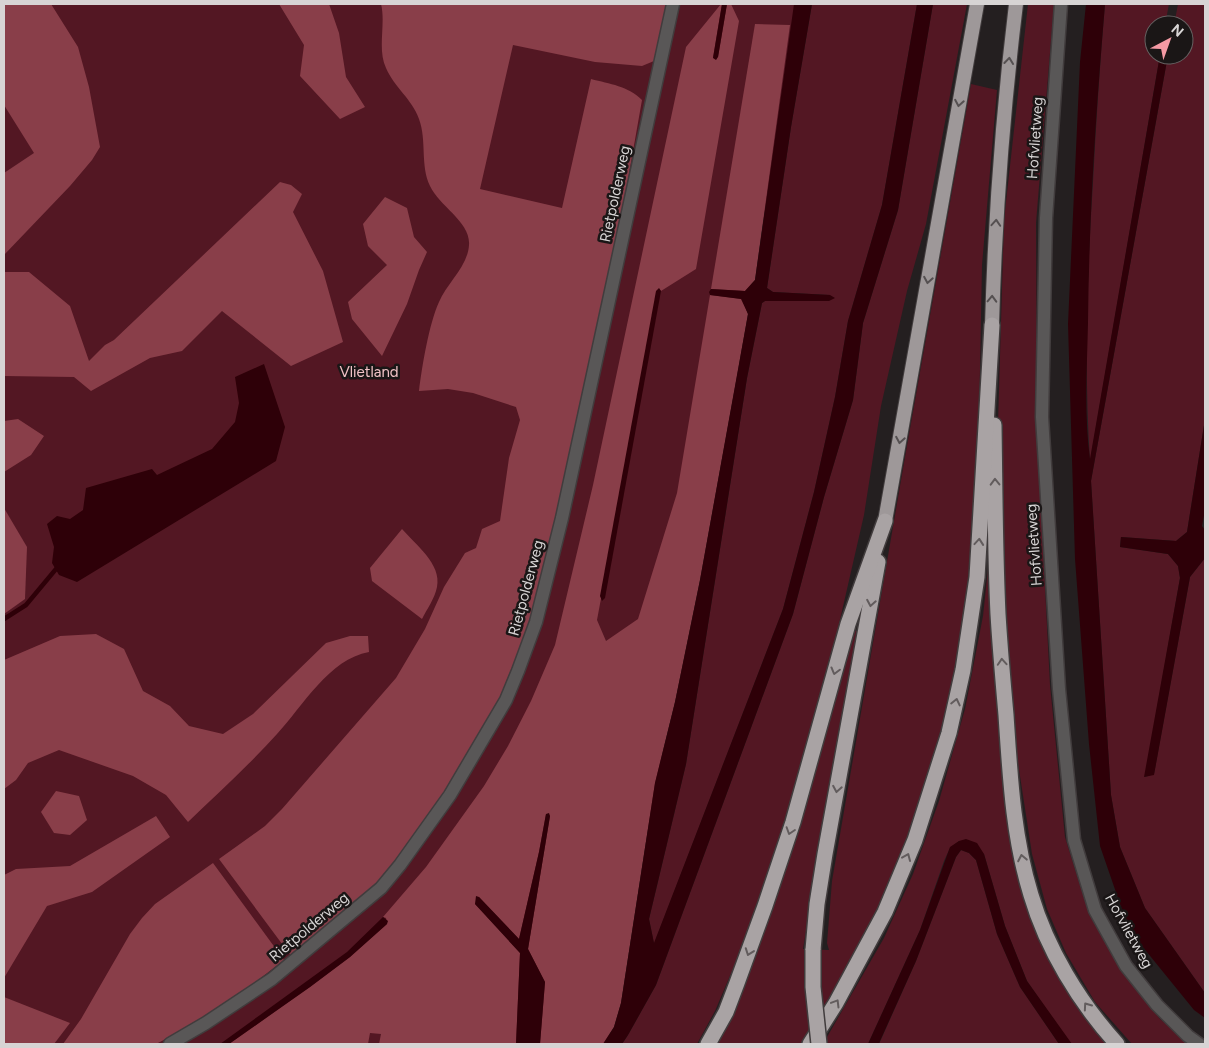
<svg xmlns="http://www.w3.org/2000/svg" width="1209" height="1048" viewBox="0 0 1209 1048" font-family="Figtree,sans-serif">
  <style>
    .green { fill: #531723 }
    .forest { fill: #893e49 }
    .water { fill: #2e0008 }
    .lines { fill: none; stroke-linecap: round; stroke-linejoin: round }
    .stream { stroke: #2e0008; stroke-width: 4.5 }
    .minor-casing { stroke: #413c3d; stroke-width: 15 }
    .trunk-casing { stroke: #413c3d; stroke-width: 16 }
    .motorway-casing { stroke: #413c3d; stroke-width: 18 }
    .minor { stroke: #595757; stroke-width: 12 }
    .trunk { stroke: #9e9899; stroke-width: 14 }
    .motorway { stroke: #a9a3a4; stroke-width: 15 }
    .motorway-bridge-casing { stroke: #413c3d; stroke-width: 18; stroke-linecap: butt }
    .motorway-bridge { stroke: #a9a3a4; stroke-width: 15 }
    .oneway { stroke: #555051 }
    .oneway2 { stroke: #625c5d }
    .labels { text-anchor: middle; stroke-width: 5; stroke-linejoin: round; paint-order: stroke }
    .street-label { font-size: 15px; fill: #d7d4d4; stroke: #1a1616 }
    .park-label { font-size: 15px; fill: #f1c2c6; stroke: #1a1616 }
  </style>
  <rect width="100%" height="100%" fill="#241f20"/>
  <g class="green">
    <path d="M4,4H804L607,1044H4Z"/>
    <path d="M812,4H917L882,205L848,321L835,397L814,492L783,609L654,944L649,919L686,764L747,378L762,303L765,301L830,295L773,292L767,288L791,127Z"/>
    <path d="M933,4H967L926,224L907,291L881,406L864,515L828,672L793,801L761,903L715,1011L697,1044H622L628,1035L656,985L793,614L824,497L853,400L863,323L898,210Z"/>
    <path d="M1028,4H1054L1036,223L1037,430L1050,685L1065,837L1089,914L1119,967L1160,1019L1190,1044H1132L1095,1002L1066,953L1047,909L1032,854L1012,724L994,450L998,424L1004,220Z"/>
    <path d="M1105,4H1169L1165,25H1154V55H1160L1090,462C1084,369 1087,275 1093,182C1096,122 1100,63 1105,4Z"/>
    <path d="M1178,4H1205V419L1187,532L1176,541L1121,537L1120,547L1168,554L1178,566L1180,578L1145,777L1154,774L1190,577L1205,558V993L1145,908L1120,847L1111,795L1091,481L1168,55H1184V25H1174Z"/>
    <path d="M971,84L997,90L982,265L979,421L969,592L954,684L928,785L897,870L871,929L803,1044H715L850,629L857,631L803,949L829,950L827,943L832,881L905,457Z"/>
    <path d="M990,550L1016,860L1108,1044H1072L1069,1042L1027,981L1005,926L984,854L959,841L950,848L944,861L920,930L868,1044H823L884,938L913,874L939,801L965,709L983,616Z"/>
    <path d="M961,850L969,853L976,860L997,934L1020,987L1059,1044H879L916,961L956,857Z"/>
  </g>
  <g class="forest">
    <path d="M4,4H51L78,47L89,87L100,147L92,160L70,186L4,255V173L34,153L4,105Z"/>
    <path d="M279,4H329L339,33L346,77L365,107L340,119L300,76L304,45Z"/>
    <path d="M381,4H666L654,61L642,66L595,62L513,45L480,189L562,208L591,79C610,84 628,86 642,100L624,202L556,516L531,620L500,697L482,732L445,792L395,861L376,884L291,956L219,859L265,826L282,809L396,678L425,629L444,587L465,553L476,548L482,529L500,521L509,458L520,420L516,407L473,393L448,389L419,391C422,366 429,324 439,302C447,283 468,266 469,245C471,222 439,206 430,186C420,165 427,141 419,119C412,99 394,87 386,68C377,49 386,24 381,4Z"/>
    <path d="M721,4H722L713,58L718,57L727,4H731L739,21L696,269L661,291L659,289L597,620L606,641L638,619L677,493L710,295L742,299L748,314L737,376L700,580L675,702L655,783L621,1003L614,1027L603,1044H540L545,982L528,949L550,816L546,814L539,852L519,939L479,897L475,904L520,953L516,1044H379L381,1034L370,1033L368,1044H229L310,987L350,957L387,924L386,918L383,917L426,867L484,786L508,746L531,701L555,645L593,485L686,47Z"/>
    <path d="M755,24L790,25L755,280L745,291L711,289Z"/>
    <path d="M280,182L291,185L302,194L293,212L323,271L343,342L291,366L222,311L182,351L150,358L91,391L74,377L4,376V272H29L70,306L89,361L105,345L114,340Z"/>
    <path d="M385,197L407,208L414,237L427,252L419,270L407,304L382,356L352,319L348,302L387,265L368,246L363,224Z"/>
    <path d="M18,419L44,436L31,455L4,472V499V421Z"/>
    <path d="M4,508L27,547L25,599L4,614Z"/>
    <path d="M402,529C415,544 442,564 437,587C435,598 427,609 422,619L372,581L370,568Z"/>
    <path d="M96,634L124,649L143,691L170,706L189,726L223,734L253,714L326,643L350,636H368L369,652C329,659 303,706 277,734C249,765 218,793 188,822L166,795L133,776L59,750L28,763L16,780L4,789V660L60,636Z"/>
    <path d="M56,791L79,796L87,820L70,835L54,833L41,812Z"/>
    <path d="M156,816L170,837L92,892L47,906L4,978V875L16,869L70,866Z"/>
    <path d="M213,863L284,960L248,988L202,1020L156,1044H63L81,1019L130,934L142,918L155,904Z"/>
    <path d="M4,997L70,1023L54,1044H4Z"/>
  </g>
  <g class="water">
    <path d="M722,4H727L718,57L716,60L713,58Z"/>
    <path d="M794,4H812L791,127L767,288L773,292L830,295L835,298L829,301H765L762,303L747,378L686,764L649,919L654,943L783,609L814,492L835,397L848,321L882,205L917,4H933L898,210L863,323L853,400L824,497L793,614L656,985L628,1035L622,1044H603L614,1027L621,1003L655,783L675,702L700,580L748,314L741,299L710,295L709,292L711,289L745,291L755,280Z"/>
    <path d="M1086,4H1105C1096,110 1089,216 1088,323C1087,368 1084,415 1090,459L1160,55H1168L1091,481L1111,795L1120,847L1145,908L1205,993V1018L1194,1010L1129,930L1100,846L1089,744L1075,559L1068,324L1080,62Z"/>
    <path d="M659,288L661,291L605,598L602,601L600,596L656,291Z"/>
    <path d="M264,364L285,427L276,461L77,582L59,575L52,563L54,547L47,524L57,516L70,519L83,510L86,488L152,469L157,475L212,449L235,422L239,403L235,377Z"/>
    <path d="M1205,419V510L1202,526L1205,530V558L1190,577L1154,775L1144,777L1180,578L1178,566L1168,554L1120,547L1121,537L1176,541L1187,532Z"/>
    <path d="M549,813L550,816L528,949L545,982L540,1044H516L520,953L475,904L476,896L479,897L519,939L539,852L546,814Z"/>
    <path d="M966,839L977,843L984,854L1005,926L1027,981L1072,1044H1059L1020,987L997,934L976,860L969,853L961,850L956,857L916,961L880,1041L879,1044H868L920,930L950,847L959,841Z"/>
    <path d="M383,917L388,921L387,924L350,957L310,987L229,1044H220L347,952Z"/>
  </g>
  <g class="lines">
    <path class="stream" d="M4,619L26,605L56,569"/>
    <defs>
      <g id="minor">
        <path d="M1061,4L1046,218L1042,417L1059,689L1074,840L1095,910L1126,966L1157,1005L1188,1036L1199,1044"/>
        <path d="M170,1044L206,1023L272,979L381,888L400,865L450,795L506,700L518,671L536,622L562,518L673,4"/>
      </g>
      <g id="trunk">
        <path d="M992,325C995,218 1003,110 1016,4"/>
        <path d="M885,521L977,4"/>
      </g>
      <g id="motorway">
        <path d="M994,425C995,488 995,551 998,614C1000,648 1003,681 1006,715C1010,775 1013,837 1031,895C1047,949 1079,1002 1117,1044"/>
        <path d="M813,950L817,904L825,854L878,562"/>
        <path d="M708,1044L726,1012L737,983L765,906L793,822L848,624L885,521"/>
        <path d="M810,1044L836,1003L885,912L915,840L949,733L963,670L977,577L992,325"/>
      </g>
    </defs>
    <use href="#minor" class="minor-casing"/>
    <use href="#trunk" class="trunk-casing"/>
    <use href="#motorway" class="motorway-casing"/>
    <use href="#minor" class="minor"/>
    <use href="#trunk" class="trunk"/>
    <use href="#motorway" class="motorway"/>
    <defs>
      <path id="motorway-bridge" d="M813,950V987L819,1044"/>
    </defs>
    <use href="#motorway-bridge" class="motorway-bridge-casing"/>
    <use href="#motorway-bridge" class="motorway-bridge"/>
  </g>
  <defs><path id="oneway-chevron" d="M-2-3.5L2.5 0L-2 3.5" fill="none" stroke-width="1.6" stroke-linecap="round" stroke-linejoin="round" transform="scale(1.25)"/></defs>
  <g class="oneway">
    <use href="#oneway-chevron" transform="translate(1009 61) rotate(-84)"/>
    <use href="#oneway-chevron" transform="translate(959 103) rotate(100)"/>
    <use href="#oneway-chevron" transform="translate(996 223) rotate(-86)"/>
    <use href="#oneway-chevron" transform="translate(928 280) rotate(100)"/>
    <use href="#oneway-chevron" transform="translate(992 299) rotate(-88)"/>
    <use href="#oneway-chevron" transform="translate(900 440) rotate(100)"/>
  </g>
  <g class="oneway2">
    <use href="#oneway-chevron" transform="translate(995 482) rotate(-91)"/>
    <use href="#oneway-chevron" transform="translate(979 542) rotate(-85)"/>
    <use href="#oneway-chevron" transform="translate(871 603) rotate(100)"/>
    <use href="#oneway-chevron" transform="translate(1002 662) rotate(-94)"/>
    <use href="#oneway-chevron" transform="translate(835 671) rotate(105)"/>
    <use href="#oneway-chevron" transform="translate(956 702) rotate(-77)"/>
    <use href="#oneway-chevron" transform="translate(837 789) rotate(100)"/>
    <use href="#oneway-chevron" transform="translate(790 831) rotate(108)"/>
    <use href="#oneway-chevron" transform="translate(907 857) rotate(-67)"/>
    <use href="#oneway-chevron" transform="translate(1022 858) rotate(-101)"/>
    <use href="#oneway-chevron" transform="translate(749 952) rotate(110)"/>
    <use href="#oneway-chevron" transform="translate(836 1003) rotate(-59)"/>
    <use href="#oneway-chevron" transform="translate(1087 1006) rotate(-125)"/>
  </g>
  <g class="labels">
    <g class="street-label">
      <text transform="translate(1035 138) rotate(-86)" y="5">Hofvlietweg</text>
      <text transform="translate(615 194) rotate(-78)" y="5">Rietpolderweg</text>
      <text transform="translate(1034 545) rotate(-94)" y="5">Hofvlietweg</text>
      <text transform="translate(526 588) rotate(-75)" y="5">Rietpolderweg</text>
      <text transform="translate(309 927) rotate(-40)" y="5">Rietpolderweg</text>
      <text transform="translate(1129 931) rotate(61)" y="5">Hofvlietweg</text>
    </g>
    <g class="park-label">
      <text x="369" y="377">Vlietland</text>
    </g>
  </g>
  <rect width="1209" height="1048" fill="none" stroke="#d7d4d4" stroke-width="10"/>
  <g transform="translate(1169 40) rotate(41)"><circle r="24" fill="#1a1616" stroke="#666262"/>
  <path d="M0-4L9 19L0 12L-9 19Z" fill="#f49aa4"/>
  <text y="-8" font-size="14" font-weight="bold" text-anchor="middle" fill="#d7d4d4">N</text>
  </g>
</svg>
